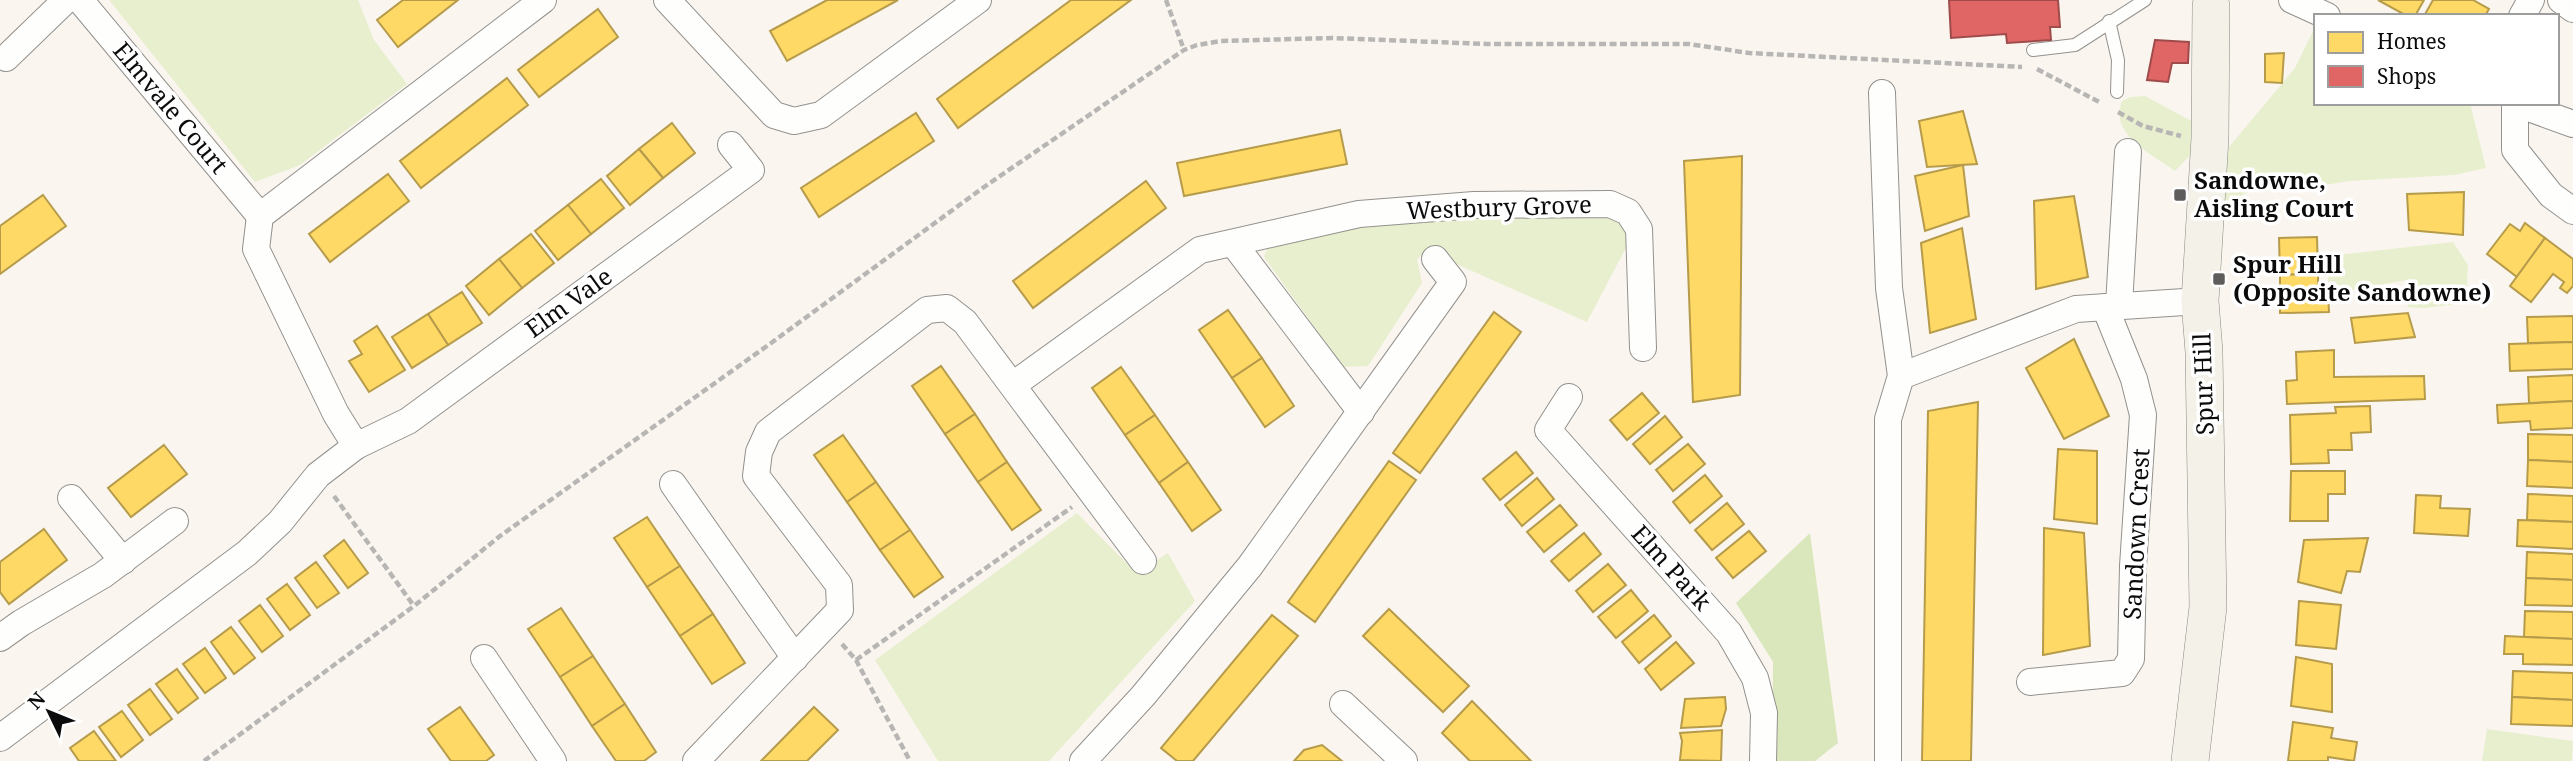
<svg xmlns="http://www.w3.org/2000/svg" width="2573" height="761" viewBox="0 0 2573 761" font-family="'Noto Serif',serif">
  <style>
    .green { fill: #e8efce }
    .forest { fill: #dae7bc }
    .homes { fill: #ffd966; stroke: #b69b4b; stroke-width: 2 }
    .shops { fill: #e06666; stroke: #a04b4b; stroke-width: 2 }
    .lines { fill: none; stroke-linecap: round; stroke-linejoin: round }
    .lane-casing { stroke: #93918e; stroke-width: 14 }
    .street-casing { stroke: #93918e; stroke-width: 28 }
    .secondary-casing { stroke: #898784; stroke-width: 38 }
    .path { stroke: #b7b6b5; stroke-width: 4.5; stroke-dasharray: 7 3.5; stroke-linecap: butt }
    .lane { stroke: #fefefd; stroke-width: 12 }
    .street { stroke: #fefefd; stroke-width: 26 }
    .secondary { stroke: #f4f1e8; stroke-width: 37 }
    .poi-dot { fill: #5f5d5b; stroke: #fff; stroke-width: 2.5 }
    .labels { text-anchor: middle; stroke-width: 7; stroke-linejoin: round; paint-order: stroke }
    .street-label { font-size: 24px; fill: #0b0b0b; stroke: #fff }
    .poi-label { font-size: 24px; font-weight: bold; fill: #0b0b0b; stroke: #fff; text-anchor: start }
  </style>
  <rect width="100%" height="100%" fill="#faf6ef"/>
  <g class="green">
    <path d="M109,0H358L374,40L407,84L300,165L255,182Z"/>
    <path d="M2316,25V103H2470L2486,168L2454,175L2349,181L2295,190L2280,184L2254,190L2221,204L2229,147L2295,68Z"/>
    <path d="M2145,96L2197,124L2196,149L2175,171C2151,153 2109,135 2122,101L2130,97Z"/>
    <path d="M1609,213L1622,219L1629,242L1587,322L1427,251L1417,259L1422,283L1368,366L1343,367L1264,257L1269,243L1361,219Z"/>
    <path d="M2453,242L2468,265L2466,303L2424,308L2407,307L2411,297L2412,279L2347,291L2328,283L2329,256Z"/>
    <path d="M1077,513L1136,573L1168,553L1195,601L1049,761H938L875,660Z"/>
    <path d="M2487,729L2573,741L2572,761H2482Z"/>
  </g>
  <path class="forest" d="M1810,533L1838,743L1815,761H1772L1773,662L1736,603Z"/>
  <g class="homes">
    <path d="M403,0H458L398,47L377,20Z"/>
    <path d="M827,0H898L787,61L770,31Z"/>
    <path d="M1071,0H1131L958,128L937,99Z"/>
    <path d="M2378,0H2424L2415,16H2407Z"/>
    <path d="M2433,0H2473L2489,9L2485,16H2424Z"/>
    <path d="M598,9L618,37L539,97L518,70Z"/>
    <path d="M2284,53L2282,83L2265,82V54Z"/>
    <path d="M507,78L528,105L421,188L400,161Z"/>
    <path d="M1963,111L1977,164L1927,167L1919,121Z"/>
    <path d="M916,113L934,141L819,217L801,188Z"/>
    <path d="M672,123L695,153L663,178L639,149Z"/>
    <path d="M1340,130L1347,164L1184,196L1177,163Z"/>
    <path d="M639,149L663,178L630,205L607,176Z"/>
    <path d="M1742,156L1740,395L1693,402L1684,161Z"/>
    <path d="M1963,165L1969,216L1925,231L1915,176Z"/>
    <path d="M388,174L409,201L330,262L309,234Z"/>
    <path d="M601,179L624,208L591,234L568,205Z"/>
    <path d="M1146,181L1166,208L1033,308L1013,281Z"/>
    <path d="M2464,192L2463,235L2409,230L2407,194Z"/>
    <path d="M43,195L66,226L0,274V226Z"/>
    <path d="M2074,196L2088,277L2036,289L2034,201Z"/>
    <path d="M568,205L591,234L558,260L535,231Z"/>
    <path d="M2525,223L2545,238L2517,277L2487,254L2510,224L2520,231Z"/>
    <path d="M1962,228L1976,319L1930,333L1921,243Z"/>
    <path d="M531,234L554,263L522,288L499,259Z"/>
    <path d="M2317,237L2318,274L2280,275L2279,238Z"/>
    <path d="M2545,238L2573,259V286L2567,293L2560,288L2564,282L2553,274L2531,302L2510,286Z"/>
    <path d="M499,259L522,288L489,315L466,286Z"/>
    <path d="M2318,274V294H2328L2329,312L2280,313V275Z"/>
    <path d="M462,292L482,323L448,345L428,314Z"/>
    <path d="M1228,310L1262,358L1232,378L1199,330Z"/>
    <path d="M1494,312L1521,332L1420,473L1393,453Z"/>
    <path d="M2408,313L2415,337L2355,343L2351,318Z"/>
    <path d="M428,314L448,345L412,368L392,337Z"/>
    <path d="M2573,316V342L2528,343L2527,317Z"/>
    <path d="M377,326L405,370L369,392L349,361L362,354L354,341Z"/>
    <path d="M2074,339L2109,416L2064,439L2026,368Z"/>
    <path d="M2573,342V369L2510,371L2509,344Z"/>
    <path d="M2334,350V377L2424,376L2425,399L2287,404L2286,381L2297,380L2296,352Z"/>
    <path d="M1262,358L1294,406L1265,427L1232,378Z"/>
    <path d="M941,366L975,414L945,434L912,386Z"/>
    <path d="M1121,367L1155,415L1125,435L1092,388Z"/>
    <path d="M2573,375V401L2529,403L2528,377Z"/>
    <path d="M1642,393L1659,413L1627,440L1610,420Z"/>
    <path d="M2573,401V428L2531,430L2530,421L2498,423L2497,405Z"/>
    <path d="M1978,402L1971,761H1922L1928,411Z"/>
    <path d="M2370,406L2371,432L2351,433L2352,450H2328L2329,463L2291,464L2290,415L2336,413L2335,407Z"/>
    <path d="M975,414L1007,462L978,482L945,434Z"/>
    <path d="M1155,415L1188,462L1159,483L1125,435Z"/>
    <path d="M1665,416L1682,437L1650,464L1633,444Z"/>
    <path d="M2528,434L2573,435V462L2528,460Z"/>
    <path d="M843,435L876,482L847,502L814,455Z"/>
    <path d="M1688,444L1705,464L1673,491L1656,470Z"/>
    <path d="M164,445L187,474L131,517L108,488Z"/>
    <path d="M2058,449L2097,451V524L2054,519Z"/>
    <path d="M1516,452L1533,473L1500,500L1483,479Z"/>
    <path d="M2528,460L2573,462V488L2527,486Z"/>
    <path d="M1389,461L1416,480L1315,622L1288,602Z"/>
    <path d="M1007,462L1041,510L1012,530L978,482Z"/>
    <path d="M1188,462L1221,510L1192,531L1159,483Z"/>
    <path d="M2291,471H2345V494H2328V521H2290Z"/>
    <path d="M1705,475L1722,496L1690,523L1673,502Z"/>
    <path d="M1537,478L1554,499L1522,526L1505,505Z"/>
    <path d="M876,482L910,530L880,550L847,502Z"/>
    <path d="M2528,494L2573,496V522L2527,520Z"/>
    <path d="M2416,495L2441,496L2440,508L2470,509L2468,536L2414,533Z"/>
    <path d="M1727,503L1744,524L1712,550L1695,530Z"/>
    <path d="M1560,505L1577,525L1544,552L1527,532Z"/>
    <path d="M647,517L680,566L647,587L614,538Z"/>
    <path d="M2518,520L2573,522V549L2517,546Z"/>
    <path d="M2044,528L2084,533L2090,646L2043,655Z"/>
    <path d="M44,529L67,560L9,604L0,592V562Z"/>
    <path d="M910,530L943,577L914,597L880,550Z"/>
    <path d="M1749,531L1766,551L1733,578L1716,558Z"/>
    <path d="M1584,533L1601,554L1569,581L1551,561Z"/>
    <path d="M2368,538L2360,572L2347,571L2341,593L2298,582L2304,540Z"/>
    <path d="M344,540L368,573L348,588L324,556Z"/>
    <path d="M2527,552L2573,554V580L2526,578Z"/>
    <path d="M316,562L339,593L317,608L295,578Z"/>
    <path d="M1608,564L1626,585L1593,612L1576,591Z"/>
    <path d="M680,566L713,614L680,636L647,587Z"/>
    <path d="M2526,578L2573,580V606L2525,605Z"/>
    <path d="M287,584L310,615L290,630L267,599Z"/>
    <path d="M1631,590L1648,611L1616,638L1598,617Z"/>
    <path d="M2299,601L2341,605L2336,649L2296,645Z"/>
    <path d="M260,605L283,636L262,652L239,621Z"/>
    <path d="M561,608L593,656L560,677L528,629Z"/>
    <path d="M1389,609L1469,686L1443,712L1363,636Z"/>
    <path d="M2525,611L2573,612V639L2524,637Z"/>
    <path d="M713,614L745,663L712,684L680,636Z"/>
    <path d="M1272,615L1298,636L1193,761H1177L1161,748Z"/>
    <path d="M1654,615L1671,636L1639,663L1622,642Z"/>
    <path d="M231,627L255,658L234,674L211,642Z"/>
    <path d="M2505,636L2573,639V665L2523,664V654H2504Z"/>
    <path d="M1676,642L1694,663L1661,690L1645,669Z"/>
    <path d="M205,648L226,678L205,693L183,664Z"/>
    <path d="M593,656L625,704L592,726L560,677Z"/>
    <path d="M2296,657L2332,664V712L2291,706Z"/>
    <path d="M177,669L198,698L178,713L156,684Z"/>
    <path d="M2513,671L2573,673V700L2512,697Z"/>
    <path d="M150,689L172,719L150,735L128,705Z"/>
    <path d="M1725,697L1726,709L1721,726L1681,728L1685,699Z"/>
    <path d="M2512,697L2573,700V726L2511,724Z"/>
    <path d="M1472,701L1531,761H1470L1442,733Z"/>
    <path d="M625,704L656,752L644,761H616L592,726Z"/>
    <path d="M460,707L494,755L486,761H451L428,729Z"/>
    <path d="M814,707L838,730L807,761H761Z"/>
    <path d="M122,711L143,740L121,757L99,727Z"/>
    <path d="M2293,722L2333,728L2331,738L2357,742L2354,761L2328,757V761H2288Z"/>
    <path d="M1722,730L1721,761L1680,760L1682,741L1680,733Z"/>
    <path d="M94,731L116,761H79L70,748Z"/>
    <path d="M1322,745L1342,761H1294L1304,750Z"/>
  </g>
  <g class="shops">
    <path d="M1949,0H2058L2060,27H2050L2051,40L2007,43L2006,34L1951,38Z"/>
    <path d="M2155,40L2189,42L2188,63H2172L2168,82L2147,80Z"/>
  </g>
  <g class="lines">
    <defs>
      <g id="lane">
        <path d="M2109,21L2118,60L2117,92"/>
        <path d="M2033,50L2075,45L2145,0"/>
      </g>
      <g id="street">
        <path d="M80,0L260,216"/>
        <path d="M667,0L774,115L794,121L821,115L978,0"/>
        <path d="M2292,0L2327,16"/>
        <path d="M2561,0L2573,9"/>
        <path d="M2522,16L2531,0"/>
        <path d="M6,58L66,0"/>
        <path d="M1882,93L1889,288L1901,376L1888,419V761"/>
        <path d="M2573,124L2515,103V150L2551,195L2573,211"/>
        <path d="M1233,243L1361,412"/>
        <path d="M2119,305L2128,152"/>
        <path d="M1901,376L2076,309L2200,301"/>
        <path d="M1013,385L1200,250L1359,214L1474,205L1610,204L1628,212L1639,229L1643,348"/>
        <path d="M1569,397L1548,430L1729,633L1755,678L1764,713L1763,761"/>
        <path d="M356,446L408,421L751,170L731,145"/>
        <path d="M673,484L795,658"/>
        <path d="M71,498L123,561"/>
        <path d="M0,638L21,623L103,575L175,521"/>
        <path d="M484,658L553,761"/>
        <path d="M2030,682L2122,673L2131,659L2133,566L2143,415L2134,379L2105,307"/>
        <path d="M1343,704L1404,761"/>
        <path d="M0,738L247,553L280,522L318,475L356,446L336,414L256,249L260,216L543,0"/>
        <path d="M696,761L840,610L839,585L756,476L759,452L768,432L927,310L947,308L965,322L1143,561"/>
        <path d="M1083,761L1143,696L1250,566L1453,282L1435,259"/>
      </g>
      <path id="secondary" d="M2190,761L2208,607L2204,352L2200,301L2210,138L2211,6"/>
    </defs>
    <use href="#lane" class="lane-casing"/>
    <use href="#street" class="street-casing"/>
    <use href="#secondary" class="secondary-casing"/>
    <g class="path">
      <path d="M1166,0L1184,50"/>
      <path d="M2037,69L2101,103"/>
      <path d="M2118,112L2143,126L2181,136"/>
      <path d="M334,496L414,606"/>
      <path d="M842,644L856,660L910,761"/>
      <path d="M856,660L1072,507"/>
      <path d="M204,761L414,606L500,536L767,346L984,187L1184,50L1197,45L1221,41L1333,38L1487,44H1689L1749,53L2022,67"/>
    </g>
    <use href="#lane" class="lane"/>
    <use href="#street" class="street"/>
    <use href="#secondary" class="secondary"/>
  </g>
  <g class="poi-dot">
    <rect x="2173" y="188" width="14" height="14" rx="3.5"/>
    <rect x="2212" y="272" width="14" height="14" rx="3.5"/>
  </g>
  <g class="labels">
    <g class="street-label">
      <text transform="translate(170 108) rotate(50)" y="8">Elmvale Court</text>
      <text transform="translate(1499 208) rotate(-2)" y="8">Westbury Grove</text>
      <text transform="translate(569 303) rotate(-36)" y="8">Elm Vale</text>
      <text transform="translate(2204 384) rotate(-92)" y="8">Spur Hill</text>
      <text transform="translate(2137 534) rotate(-87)" y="8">Sandown Crest</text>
      <text transform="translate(1671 568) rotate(48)" y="8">Elm Park</text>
    </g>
    <g class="poi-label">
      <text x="2194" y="189">Sandowne,<tspan x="2194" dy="28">Aisling Court</tspan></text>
      <text x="2233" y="273">Spur Hill<tspan x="2233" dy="28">(Opposite Sandowne)</tspan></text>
    </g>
  </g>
  <rect x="2314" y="14" width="245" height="91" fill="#ffffff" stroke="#9d9d9d" stroke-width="2"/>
  <rect x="2328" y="32" width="35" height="21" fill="#ffd966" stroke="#9d9d9d" stroke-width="2"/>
  <text x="2377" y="49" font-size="21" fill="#0b0b0b">Homes</text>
  <rect x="2328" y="66" width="35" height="21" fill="#e06666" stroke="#9d9d9d" stroke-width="2"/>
  <text x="2377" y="84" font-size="21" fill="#0b0b0b">Shops</text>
  <g transform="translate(49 712) rotate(313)" stroke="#ffffff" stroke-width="5" paint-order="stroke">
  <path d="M0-5L12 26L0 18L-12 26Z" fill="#0b0b0b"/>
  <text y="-10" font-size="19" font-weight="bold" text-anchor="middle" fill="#0b0b0b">N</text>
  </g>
</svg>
